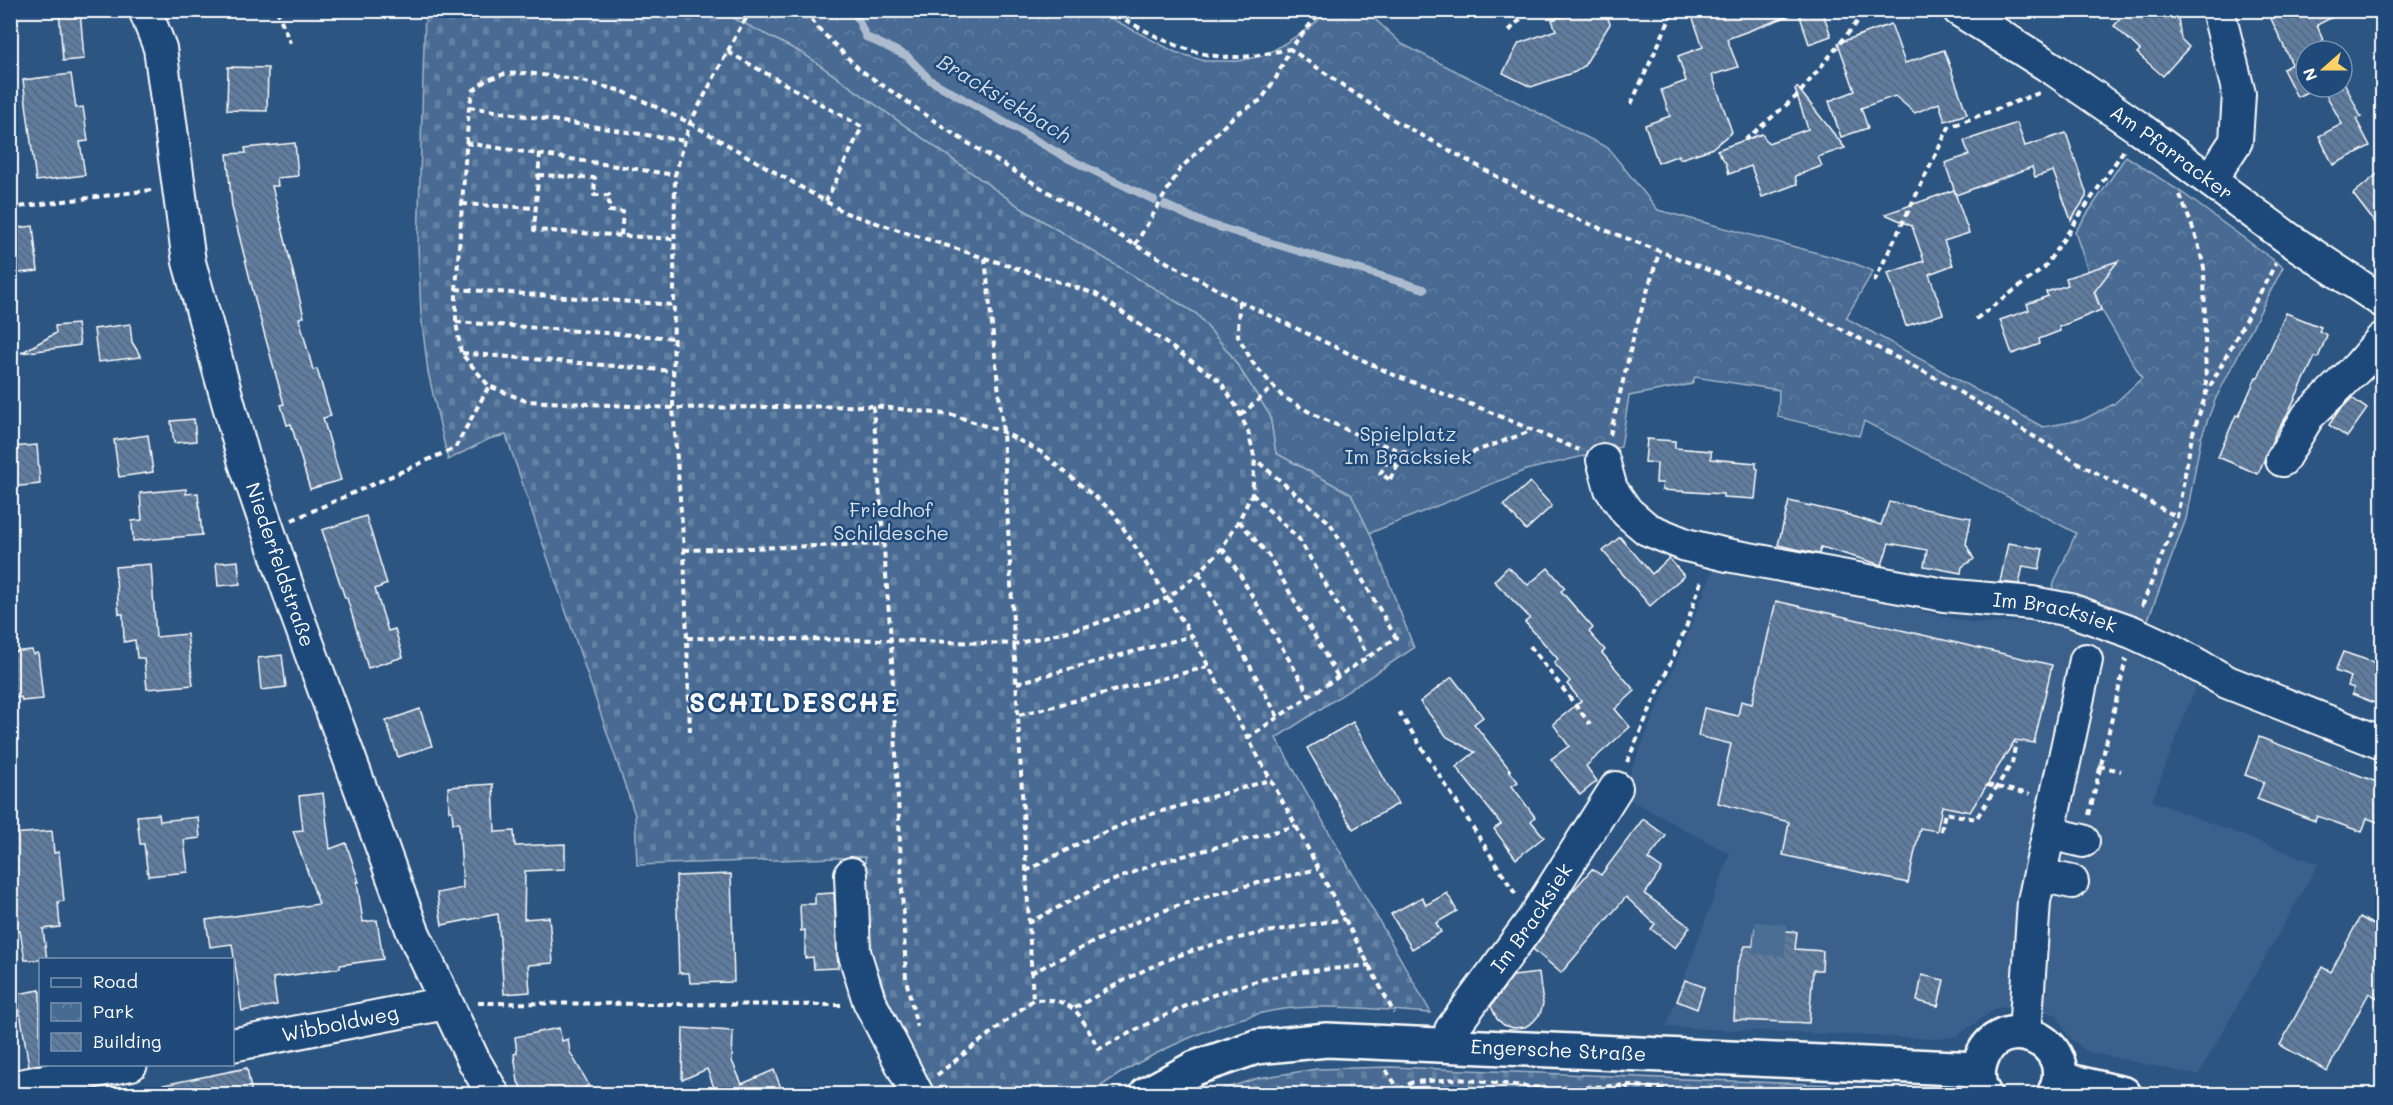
<svg xmlns="http://www.w3.org/2000/svg" width="2393" height="1105" viewBox="0 0 2393 1105" font-family="Mali,sans-serif">
  <style>
    .built { fill: #3b618b }
    .cemetery { fill: url(#cemetery-stones); stroke: #a4b5c8; stroke-width: 1.5 }
    .park { fill: url(#park-crowns); stroke: #a4b5c8; stroke-width: 1.5 }
    .lines { fill: none; stroke-linecap: round; stroke-linejoin: round }
    .stream { stroke: #acbcce; stroke-width: 8 }
    .building { fill: url(#building-back-hatch); stroke: #fff; stroke-width: 1.5 }
    .minor-tunnel { stroke: #4c6e95; stroke-width: 32; stroke-dasharray: 32 16; stroke-linecap: butt }
    .minor-casing { stroke: #fff; stroke-width: 36 }
    .major-casing { stroke: #fff; stroke-width: 38 }
    .path { stroke: #fff; stroke-width: 4; stroke-dasharray: 6 4.5; stroke-linecap: butt }
    .minor { stroke: #1f4a7a; stroke-width: 32 }
    .major { stroke: #1f4a7a; stroke-width: 33 }
    .labels { text-anchor: middle; stroke-width: 5; stroke-linejoin: round; paint-order: stroke }
    .street-label { font-size: 20px; fill: #fff; stroke: #1f4a7a }
    .park-label { font-size: 20px; fill: #dae1e9; stroke: #1f4a7a }
    .water-label { font-size: 21px; font-style: italic; fill: #d5dde6; stroke: #1f4a7a }
    .district-label { font-size: 26px; font-weight: bold; letter-spacing: 1.5px; fill: #fff; stroke: #1f4a7a }
  </style>
  <defs>
    <pattern id="cemetery-stones" width="16" height="16" patternUnits="userSpaceOnUse" patternTransform="scale(1.5)"><rect width="16" height="16" fill="#486b92"/><path d="M2 7V4a2 2 0 0 1 4 0v3zM10 15v-3a2 2 0 0 1 4 0v3z" fill="#6381a2"/></pattern>
    <pattern id="park-crowns" width="20" height="18" patternUnits="userSpaceOnUse" patternTransform="scale(1.5)"><rect width="20" height="18" fill="#486b92"/><path d="M2 6a3 3 0 1 1 6 0M12 15a3 3 0 1 1 6 0" fill="none" stroke="#6381a2"/></pattern>
    <pattern id="building-back-hatch" width="6" height="6" patternUnits="userSpaceOnUse" patternTransform="scale(1.5)"><rect width="6" height="6" fill="#5e7c9f"/><path d="M-1 5l2 2M0 0l6 6M5-1l2 2" fill="none" stroke="#56667a"/></pattern>
  </defs>
  <rect width="100%" height="100%" fill="#2c5582"/>
  <filter id="ink" filterUnits="userSpaceOnUse"><feTurbulence type="fractalNoise" baseFrequency=".0167" numOctaves="2"/><feDisplacementMap in="SourceGraphic" scale="12" xChannelSelector="R" yChannelSelector="G"/><feConvolveMatrix kernelMatrix="1 2 1 2 8 2 1 2 1" color-interpolation-filters="sRGB"/></filter>
  <g filter="url(#ink)">
    <path class="built" d="M1715,564L1973,623L2044,622L2096,635L2197,683L2152,801L2318,864L2198,1075L2087,1052L2069,1037L2056,1014L1998,1007L1957,1036L1938,1039L1666,1027L1730,854L1621,795L1690,629Z"/>
    <g class="cemetery">
      <path d="M720,10L804,54L1023,209L1197,314L1231,355L1270,415L1276,453L1351,494L1370,533L1414,648L1276,738L1431,1013C1385,1010 1339,1005 1294,1008C1234,1012 1137,1058 1090,1094H930L909,1058L869,947L865,857L637,865L635,815L506,435L489,439L448,460L428,372L421,314L418,245L425,11Z"/>
      <path d="M1392,1067L1832,1085L1825,1094H1208L1258,1078L1317,1069Z"/>
    </g>
    <path class="park" d="M720,11H1097L1175,52L1205,61H1238L1266,55L1308,29L1329,11H1366L1402,44L1608,148L1658,210L1851,262L1873,271L1846,318L2043,427L2082,420L2114,404L2142,378L2101,309L2075,232L2126,156L2184,194L2283,267L2215,400L2201,438L2186,519L2146,625L2051,600L2054,583L2076,533L1864,421L1859,436L1778,417L1779,390L1695,377L1692,384L1629,396L1621,447L1526,470L1370,533L1351,494L1276,453L1270,415L1231,355L1197,314L1023,209L804,54Z"/>
    <g class="lines">
      <g class="stream">
        <path d="M854,10L866,37L907,56L930,80L1067,158L1154,200"/>
        <path d="M1165,205L1202,222L1424,289"/>
      </g>
    </g>
    <g class="building">
      <path d="M59,10H80L84,59L63,61Z"/>
      <path d="M1580,10H1605L1610,24L1584,66L1575,72L1531,87L1503,73L1519,43L1556,30L1552,20Z"/>
      <path d="M1690,10H1794V14L1727,39L1738,67L1712,75L1732,132L1711,149L1680,159L1679,155L1658,163L1645,125L1670,116L1661,90L1686,81L1678,56L1703,47Z"/>
      <path d="M1798,10H1822L1831,36L1809,44Z"/>
      <path d="M2128,10H2177L2181,39L2189,47L2163,76L2137,53L2140,50L2114,26Z"/>
      <path d="M2267,10H2346L2317,25L2327,51H2306V87H2317L2297,97L2283,69L2292,64Z"/>
      <path d="M1891,24L1905,63L1944,50L1967,114L1945,121L1939,103L1915,113L1895,96L1861,108L1868,128L1841,137L1829,101L1855,91L1838,43Z"/>
      <path d="M228,67L268,68L267,111L227,110Z"/>
      <path d="M71,74L76,108L83,107L88,141L80,142L85,175L36,181L23,80Z"/>
      <path d="M2343,80L2361,117L2356,119L2370,146L2333,165L2319,136L2342,124L2322,87H2342Z"/>
      <path d="M1797,87L1845,148L1818,157L1822,166L1795,176L1797,184L1762,197L1751,166L1729,174L1726,163L1717,150L1762,134L1768,143L1808,129L1795,89Z"/>
      <path d="M2017,123L2025,146L2066,133L2086,192V197L2071,220L2053,171L2035,177L2032,167L1956,195L1945,163L1969,155L1964,141Z"/>
      <path d="M295,143L298,176L277,178L278,186H272L304,317L299,318L313,370L317,369L331,416L323,418L341,480L310,489L291,424L287,425L281,405L284,404L258,311L232,207L227,154L246,153L245,148Z"/>
      <path d="M2382,170V232L2353,194Z"/>
      <path d="M1954,190L1969,233L1944,241L1953,265L1929,274L1943,314L1906,326L1888,273L1924,261L1912,226L1885,214Z"/>
      <path d="M33,226L38,271L10,274V229Z"/>
      <path d="M2118,261L2094,292L2101,310L2059,327L2060,331L2039,339L2040,344L2012,354L2000,320L2029,310L2027,304L2048,296L2046,292L2068,285L2066,278Z"/>
      <path d="M2286,313L2321,327L2319,331L2327,335L2318,358L2315,357L2285,419L2276,432L2258,474L2218,457L2236,415L2239,416L2256,377L2258,378Z"/>
      <path d="M77,324L80,345L21,353L56,333L55,326Z"/>
      <path d="M130,324L132,342L141,357L98,362L94,329Z"/>
      <path d="M2352,398L2367,409L2347,437L2329,425L2337,413Z"/>
      <path d="M194,419L196,441L174,443L171,421Z"/>
      <path d="M148,435L153,472L119,477L114,440Z"/>
      <path d="M1647,439L1675,441V448L1711,451V459L1756,463V468L1758,469L1755,499L1723,497V494L1662,490L1663,483H1656L1657,463L1645,462Z"/>
      <path d="M37,445L40,484L10,487V447Z"/>
      <path d="M1530,482L1552,506L1526,530L1504,505Z"/>
      <path d="M186,489V494L198,493L202,535L133,541L132,521L142,520L140,493Z"/>
      <path d="M1789,501L1842,513L1881,525L1889,502L1971,518L1966,544L1974,559L1962,567L1961,573L1924,566L1927,550L1889,543L1882,565L1821,547L1819,554L1778,545Z"/>
      <path d="M366,516L387,584L375,589L388,631L395,629L403,657L368,668L347,598H345L322,530Z"/>
      <path d="M1620,537L1652,574L1669,558L1684,576L1650,606L1603,551Z"/>
      <path d="M2008,543L2043,549L2039,569L2023,566L2019,584L2000,582Z"/>
      <path d="M238,561L240,584L218,586L216,563Z"/>
      <path d="M151,564L156,637L187,634L193,685L147,689L144,658H137L135,640L124,642L123,614H119L115,567Z"/>
      <path d="M1508,567L1528,585L1548,568L1565,588L1561,591L1593,628L1589,632L1605,650L1602,653L1635,691L1615,709L1630,727L1586,766L1597,781L1580,795L1551,759L1569,746L1553,724L1581,701L1567,684L1570,681L1554,663L1558,659L1525,622L1530,618L1494,581Z"/>
      <path d="M1776,601L2052,665L2034,743L2015,740L1970,812L1942,806L1937,831L1920,828L1908,883L1783,855L1789,822L1718,803L1731,744L1698,736L1704,708L1738,716L1741,701L1752,704Z"/>
      <path d="M32,650L33,654L38,653L43,699L22,701L21,697L10,698V652Z"/>
      <path d="M2343,652L2382,665V706L2352,694L2354,688L2348,686L2351,677L2335,671Z"/>
      <path d="M282,655L286,687L261,690L258,658Z"/>
      <path d="M1452,677L1483,717L1474,724L1511,771L1508,769L1518,782L1512,786L1535,817L1531,821L1544,837L1516,859L1494,829L1501,824L1456,767L1475,752L1447,737L1420,702Z"/>
      <path d="M420,709L432,746L398,757L386,721Z"/>
      <path d="M1353,722L1398,804L1353,829L1307,748Z"/>
      <path d="M2259,737L2382,784V824L2367,818L2362,832L2317,816L2315,821L2257,799L2264,782L2245,775Z"/>
      <path d="M493,784L495,832L514,831L515,846L565,844V869L525,871L524,919L549,917L553,963L528,965L530,992L504,994L498,914L442,925L437,893L463,888L459,823H453L452,811H449L448,787Z"/>
      <path d="M323,793L330,849L346,843L359,882H357L363,922L377,920L383,959L340,965V968L273,978L277,1005L242,1011L232,944L210,947L206,920L319,904L293,831L303,830L299,796Z"/>
      <path d="M159,814L160,821L198,817L200,838L184,840L188,872L148,876L144,844H140L137,816Z"/>
      <path d="M1643,819L1666,836L1648,859L1662,869L1645,894L1690,927L1675,948L1651,929L1655,924L1626,897L1561,973L1533,949L1571,893L1592,869L1601,875Z"/>
      <path d="M52,831L54,853L59,852L64,901L58,902L60,927L43,929L47,960H25L20,931H15L14,918L10,919V834Z"/>
      <path d="M731,874L734,982L690,983L689,973H679L676,876Z"/>
      <path d="M834,893L838,968L814,969L813,957L805,958V930L801,931L800,904H815V894Z"/>
      <path d="M1447,893L1457,911L1436,923L1441,932L1412,949L1391,914L1422,897L1426,905Z"/>
      <path d="M2360,917L2382,930V1001L2369,993L2327,1071L2280,1045L2322,967L2331,972Z"/>
      <path d="M1755,928L1797,932L1795,949L1823,951L1822,970H1813L1809,1023L1734,1020L1737,967L1745,946H1753Z"/>
      <path d="M1539,973L1543,1004L1540,1014L1533,1022L1525,1027L1514,1028L1504,1025L1497,1019L1491,1006L1513,976Z"/>
      <path d="M1922,975L1944,980L1938,1006L1917,1001Z"/>
      <path d="M1685,980L1704,987L1697,1009L1677,1001Z"/>
      <path d="M40,990V1064L29,1066L17,994Z"/>
      <path d="M559,1028L562,1041L568,1039L570,1052L589,1085L584,1088L588,1095H526L518,1082L514,1054L517,1053L515,1037Z"/>
      <path d="M683,1028L733,1031L732,1061L742,1084L774,1070L781,1088L766,1095H717L707,1069L682,1080Z"/>
      <path d="M247,1068L252,1095H164L163,1085Z"/>
    </g>
    <g class="lines">
      <path class="minor-tunnel" d="M1754,938L1796,941"/>
      <defs>
        <g id="minor">
          <path id="s1" d="M145,10L160,48L189,262L245,463L297,615L413,932L473,1059L493,1094"/>
          <path id="s2" d="M1959,10L2055,70L2139,128L2289,239L2382,301"/>
          <path d="M2211,179L2236,141L2239,94L2218,10"/>
          <path id="s3" d="M1603,460L1611,489L1627,512L1647,529L1686,545L1727,555L1944,595L2032,603L2070,610L2132,632L2171,650L2227,682L2382,743"/>
          <path d="M2282,460L2308,416L2359,366L2382,339"/>
          <path d="M2049,833L2083,841"/>
          <path d="M851,874L854,952L869,1001L917,1094"/>
          <path d="M2040,875L2072,882"/>
          <path d="M2025,1033L2034,901L2086,660"/>
          <path id="s4" d="M232,1045L446,1003"/>
          <path id="s5" d="M1451,1046V1030L1532,921L1616,788"/>
          <path d="M10,1088L131,1064"/>
        </g>
        <g id="major">
          <path d="M2060,1079L2124,1094"/>
          <path id="s6" d="M1147,1094L1195,1068L1256,1047L1327,1040L1978,1069"/>
          <path d="M1984,1094C1978,1085 1977,1074 1980,1063C1996,1006 2082,1040 2054,1094"/>
        </g>
      </defs>
      <use href="#minor" class="minor-casing"/>
      <use href="#major" class="major-casing"/>
      <g class="path">
        <path d="M277,10L290,43"/>
        <path d="M806,10L816,26L859,69L955,135L1135,245L1239,301L1394,375L1483,409L1579,450"/>
        <path d="M1107,10C1148,32 1190,59 1238,57C1255,57 1273,52 1290,49L1322,10"/>
        <path d="M1509,31L1529,10"/>
        <path d="M728,52L862,127L826,201"/>
        <path d="M1631,104L1674,10"/>
        <path d="M469,107L685,141"/>
        <path d="M1745,140L1798,95L1867,10"/>
        <path d="M466,143L675,175"/>
        <path d="M540,153L534,230L674,239"/>
        <path d="M538,175L595,178L594,195H609V211L623,212L621,236"/>
        <path d="M2180,195L2197,239L2204,268L2206,393"/>
        <path d="M462,204L536,208"/>
        <path d="M10,208L151,190"/>
        <path d="M1135,245L1180,169L1234,116L1261,100L1276,78L1290,49L1392,119L1569,216L1783,299L1936,378L2080,464L2177,517"/>
        <path d="M985,258L1003,432L1033,1000"/>
        <path d="M1874,282L1949,127L2039,93"/>
        <path d="M456,289L674,305"/>
        <path d="M1239,301L1238,336L1253,363L1282,396L1311,413L1366,439L1419,457L1449,461L1531,431"/>
        <path d="M1976,319L2044,268L2124,150"/>
        <path d="M456,322L674,338"/>
        <path d="M462,353L673,371"/>
        <path d="M873,406L891,640L906,979L917,1027"/>
        <path d="M1241,415L1274,386"/>
        <path d="M1610,435L1635,331L1659,253"/>
        <path d="M1381,445L1388,460L1398,466"/>
        <path d="M1388,460L1380,474L1389,479"/>
        <path d="M1390,479L1405,453"/>
        <path d="M1252,494L1299,539L1368,656"/>
        <path d="M292,520L455,448L489,386"/>
        <path d="M1239,521L1269,556L1338,677"/>
        <path d="M1222,548L1239,573L1310,696"/>
        <path d="M684,550L884,544"/>
        <path d="M1199,573L1278,717"/>
        <path d="M2142,606L2177,517L2192,436L2206,394L2276,263"/>
        <path d="M687,638L891,640L1015,644L1092,625L1168,598L1199,573L1222,548L1239,520L1252,494L1255,460L1248,431L1236,406L1220,381L1096,294L846,213L690,123L622,91L573,79L527,73L504,74L485,81L473,91L469,107L456,289V322L461,353L489,386L526,401L673,408L873,406L953,415L1003,432L1041,452L1113,512L1192,636L1296,826L1394,1013"/>
        <path d="M1530,646L1590,724"/>
        <path d="M1017,683L1192,636"/>
        <path d="M1399,712L1516,895"/>
        <path d="M1019,715L1207,667"/>
        <path d="M690,732L684,550L673,408L675,175L690,123L741,26L752,10"/>
        <path d="M1247,738L1396,638L1330,523L1256,460"/>
        <path d="M1627,762L1687,625L1702,578"/>
        <path d="M2099,766L2121,771"/>
        <path d="M1987,785L2030,794"/>
        <path d="M2089,815L2126,659"/>
        <path d="M1941,831L1945,813L1976,819L2012,763L2016,742"/>
        <path d="M1026,871L1082,842L1138,818L1270,780"/>
        <path d="M1028,923L1101,885L1157,863L1296,826"/>
        <path d="M1031,973C1079,950 1127,923 1177,906C1223,890 1271,880 1318,869"/>
        <path d="M478,1003L842,1005"/>
        <path d="M1075,1008C1114,986 1152,963 1195,950C1245,934 1295,927 1345,919"/>
        <path d="M1386,1070L1402,1094"/>
        <path d="M937,1075L1033,1000C1077,997 1079,1015 1099,1049C1155,1019 1211,991 1273,977C1305,970 1338,969 1370,965"/>
        <path d="M1399,1090L1413,1082L1458,1079L1552,1089L1630,1085L1696,1094"/>
        <path d="M1111,1094L1119,1088"/>
        <path d="M1617,1094L1629,1086"/>
      </g>
      <use href="#minor" class="minor"/>
      <use href="#major" class="major"/>
    </g>
  </g>
  <g class="labels">
    <g class="street-label">
      <text dy="7" stroke="none"><textPath href="#s2" startOffset="256">Am Pfarracker</textPath></text>
      <text dy="7" stroke="none"><textPath href="#s1" startOffset="573">Niederfeldstraße</textPath></text>
      <text dy="7" stroke="none"><textPath href="#s3" startOffset="502">Im Bracksiek</textPath></text>
      <text dy="7" stroke="none"><textPath href="#s5" startOffset="154">Im Bracksiek</textPath></text>
      <text dy="7" stroke="none"><textPath href="#s4" startOffset="110">Wibboldweg</textPath></text>
      <text dy="7" stroke="none"><textPath href="#s6" startOffset="422">Engersche Straße</textPath></text>
    </g>
    <g class="park-label">
      <text x="1408" y="441">Spielplatz<tspan x="1408" dy="23">Im Bracksiek</tspan></text>
      <text x="891" y="517">Friedhof<tspan x="891" dy="23">Schildesche</tspan></text>
    </g>
    <g class="water-label">
      <text transform="translate(1004 99) rotate(31)" y="7">Bracksiekbach</text>
    </g>
    <g class="district-label">
      <text x="794" y="712">SCHILDESCHE</text>
    </g>
  </g>
  <rect width="2393" height="1105" fill="none" stroke="#1f4a7a" stroke-width="36"/>
  <rect x="18" y="18" width="2357" height="1069" fill="none" stroke="#fff" stroke-width="2" filter="url(#ink)"/>
  <rect x="39" y="958" width="195" height="108" fill="#1f4a7a" stroke="#7992af" stroke-width="1.5"/>
  <rect x="51" y="978" width="30" height="9" fill="#1f4a7a" stroke="#7992af" stroke-width="1.5"/>
  <text x="93" y="988" font-size="18" fill="#ffffff">Road</text>
  <rect x="51" y="1003" width="30" height="18" fill="url(#park-crowns)" stroke="#7992af" stroke-width="1.5"/>
  <text x="93" y="1018" font-size="18" fill="#ffffff">Park</text>
  <rect x="51" y="1033" width="30" height="18" fill="url(#building-back-hatch)" stroke="#7992af" stroke-width="1.5"/>
  <text x="93" y="1048" font-size="18" fill="#ffffff">Building</text>
  <g transform="translate(2324 69) rotate(249)"><circle r="28" fill="#1f4a7a" stroke="#7992af" stroke-width="1.5"/>
  <path d="M0-4.5L10 22L0 15L-10 22Z" fill="#ffd166"/>
  <text y="-9" font-size="16" font-weight="bold" text-anchor="middle" fill="#ffffff">N</text>
  </g>
</svg>
